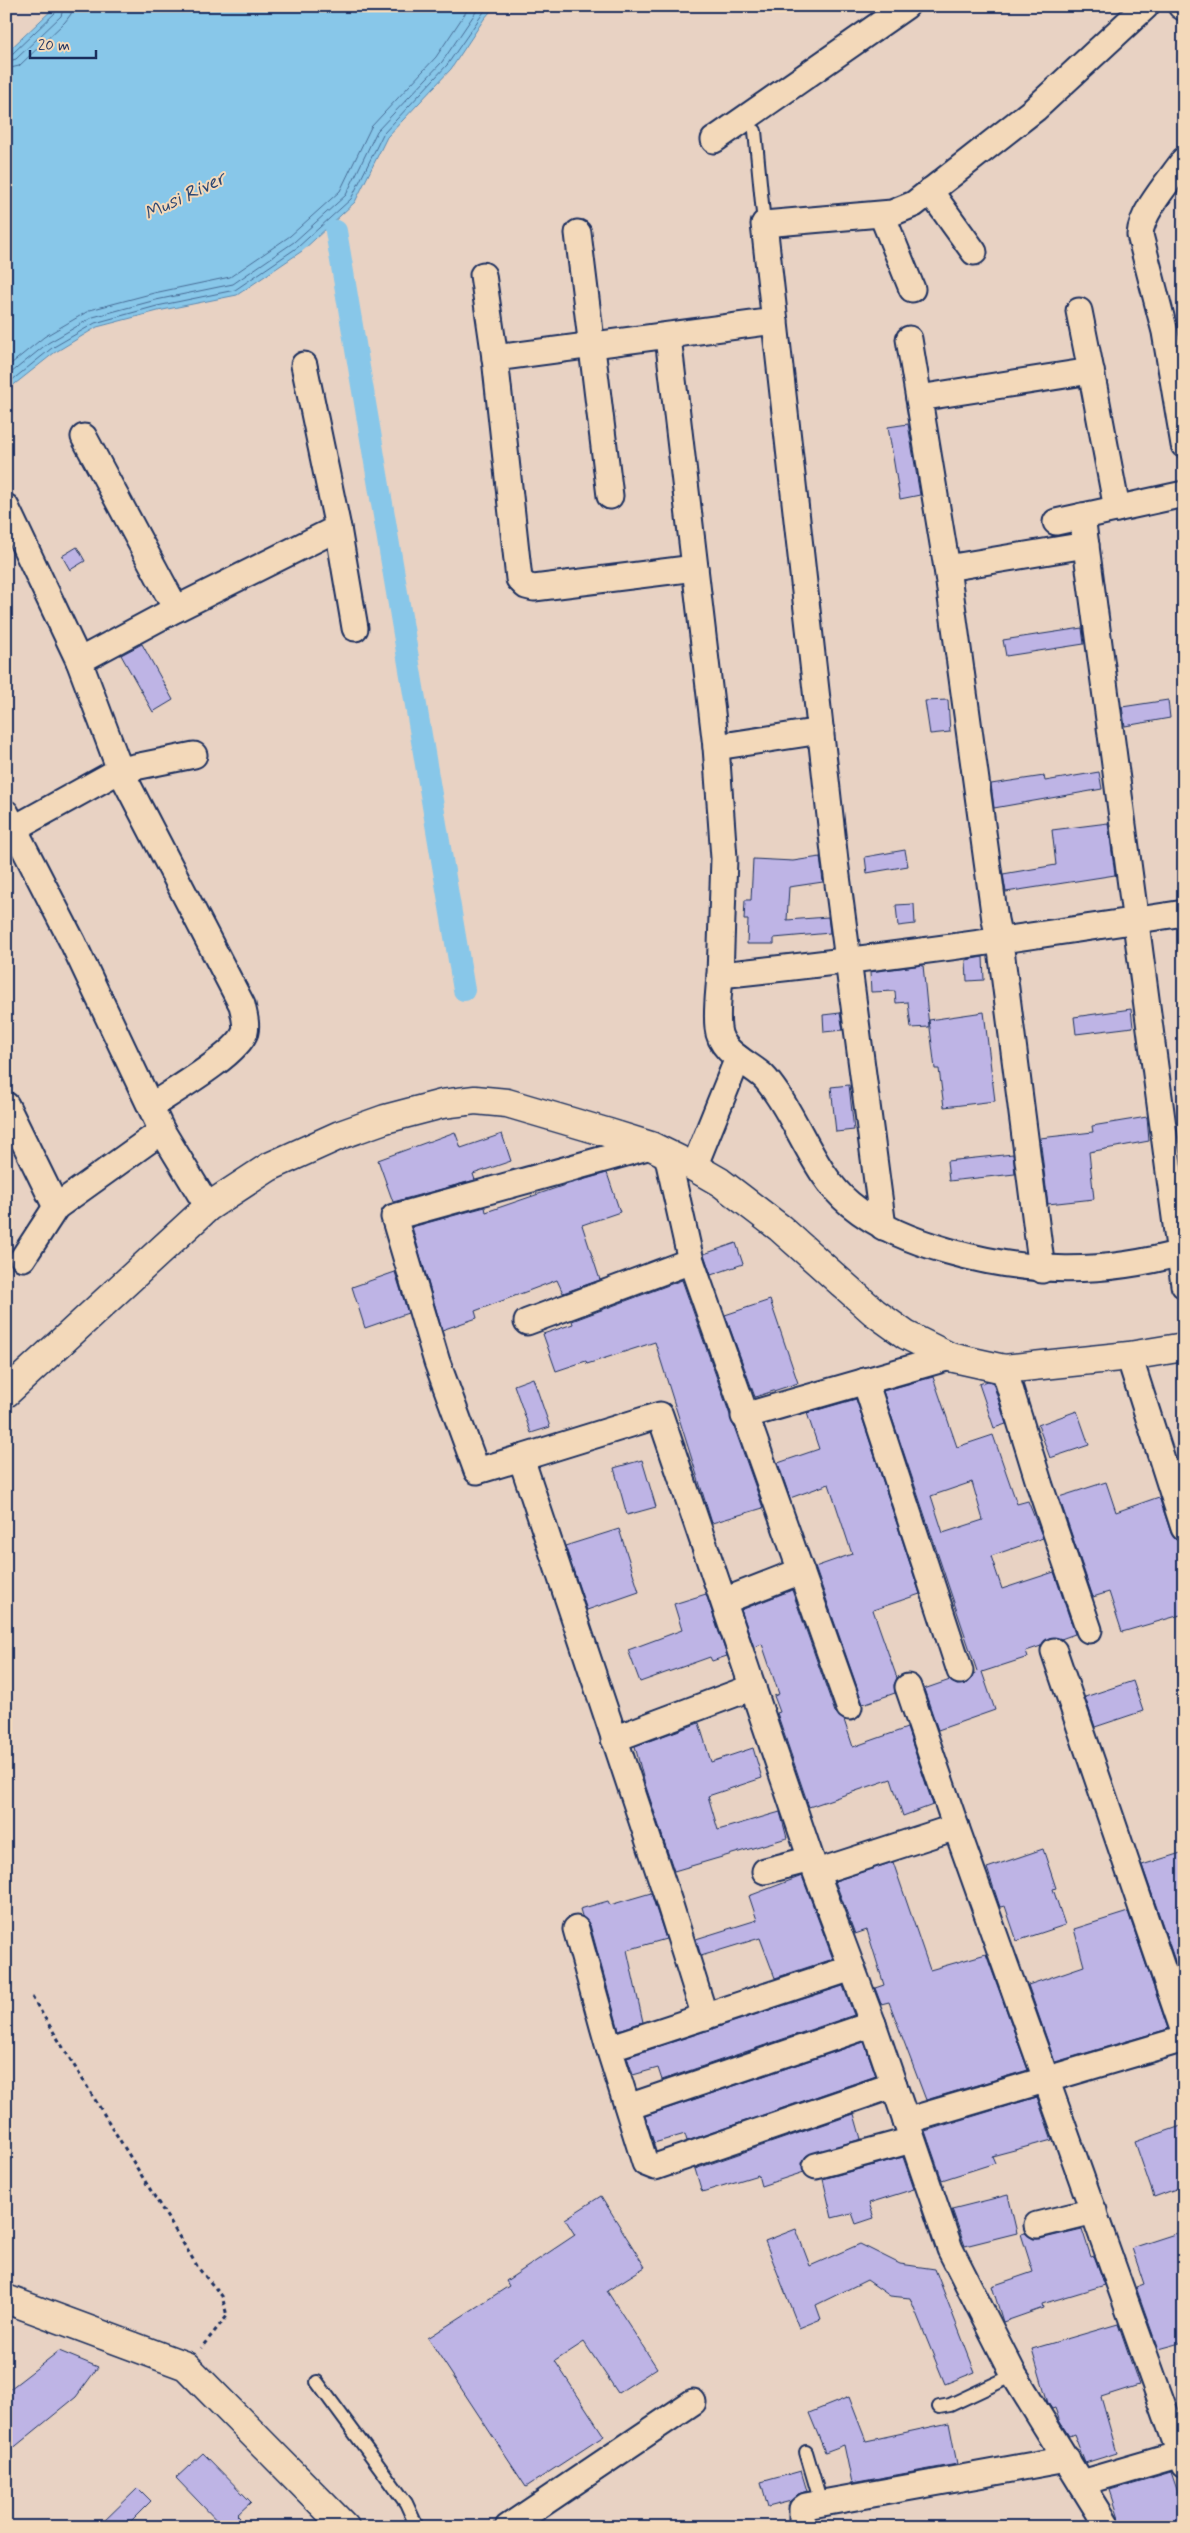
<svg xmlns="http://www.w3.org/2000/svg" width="1190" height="2533" viewBox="0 0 1190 2533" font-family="Mynerve,sans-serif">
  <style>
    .water { fill: #88c7e9; stroke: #5c8ab1 }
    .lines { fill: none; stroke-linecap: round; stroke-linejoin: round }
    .shore { stroke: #476c96; stroke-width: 1 }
    .canal { stroke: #88c7e9; stroke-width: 22 }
    .building { fill: #beb4e5; stroke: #1b2f5e; fill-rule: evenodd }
    .lane-casing { stroke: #1b2f5e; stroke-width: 16 }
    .street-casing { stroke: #1b2f5e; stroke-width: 29 }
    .secondary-casing { stroke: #1b2f5e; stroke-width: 31 }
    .path { stroke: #1b2f5e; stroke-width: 3; stroke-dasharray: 4 4; stroke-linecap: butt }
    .lane { stroke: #f3d9ba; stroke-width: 12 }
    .street { stroke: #f3d9ba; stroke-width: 25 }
    .secondary { stroke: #f3d9ba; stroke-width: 28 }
    .labels { text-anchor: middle; stroke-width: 4; stroke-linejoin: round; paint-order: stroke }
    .water-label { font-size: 19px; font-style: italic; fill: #2b4673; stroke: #f3d9ba }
  </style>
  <rect width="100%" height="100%" fill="#e8d2c3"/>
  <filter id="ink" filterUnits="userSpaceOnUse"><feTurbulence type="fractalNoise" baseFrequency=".02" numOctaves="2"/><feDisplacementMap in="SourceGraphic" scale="10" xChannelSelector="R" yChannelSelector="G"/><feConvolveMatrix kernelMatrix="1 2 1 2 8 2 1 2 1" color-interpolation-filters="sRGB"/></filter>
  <g filter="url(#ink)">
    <path class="water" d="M56,6H495L484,19L451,69L387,137L355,202L302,251L237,295L158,311L97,327L54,353L6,391V53Z"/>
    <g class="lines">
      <g class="shore">
        <path d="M6,56L12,54L56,12L58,6"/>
        <path d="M6,62L16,59L61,16L64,6"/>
        <path d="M6,69L19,66L65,22L71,14L72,6"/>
        <path d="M6,368L44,337L90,310L154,293L230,277L290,236L340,191L371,127L436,57L470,6"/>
        <path d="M6,377L48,343L93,317L156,300L233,284L294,242L346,195L377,131L442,62L480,6"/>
        <path d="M6,385L52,348L95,323L157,306L235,290L298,247L351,199L383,134L447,65L488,6"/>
      </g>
      <path class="canal" d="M336,231L464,990"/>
    </g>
    <g class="building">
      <path d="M908,424L920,495L900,499L888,427Z"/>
      <path d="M77,547L85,561L70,570L62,556Z"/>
      <path d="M1082,628L1084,644L1006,656L1003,640Z"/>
      <path d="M142,644L173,700L153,712L121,655Z"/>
      <path d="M948,700L950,732L930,734L925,701Z"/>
      <path d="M1168,700L1170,718L1125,726L1122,707Z"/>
      <path d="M1099,772L1102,789L994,808L991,784L1044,776L1045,781Z"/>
      <path d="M1108,823L1115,875L1006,892L1003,874L1056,865L1052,830Z"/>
      <path d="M905,850L908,866L867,873L865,857Z"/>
      <path d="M820,857L823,882L789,887L787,920L828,917L830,933L774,938V944H747L748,920H744L745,900H751L753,859L793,861Z"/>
      <path d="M914,904L915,924L898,926L896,905Z"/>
      <path d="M983,957L984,980L967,981L966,960Z"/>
      <path d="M923,965L929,1027L911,1028L908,1002L896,1003L895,991L871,992L870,972Z"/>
      <path d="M1131,1009L1133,1027L1076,1034L1074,1017Z"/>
      <path d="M984,1012L995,1101L944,1107L939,1069H935L929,1020Z"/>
      <path d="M840,1013L843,1030L824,1032L823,1015Z"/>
      <path d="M849,1085L854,1130L836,1132L831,1087Z"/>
      <path d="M1147,1117L1149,1141L1089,1152L1094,1199L1048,1204L1040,1138L1093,1132L1092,1126Z"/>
      <path d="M455,1132L461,1148L502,1134L511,1161L473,1174L475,1180L393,1202L378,1160Z"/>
      <path d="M1013,1154L1015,1174L949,1181L947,1161Z"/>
      <path d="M607,1173L620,1212L582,1225L600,1280L563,1293L557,1280L475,1311L477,1318L442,1330L412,1227L485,1207L486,1212L565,1185Z"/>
      <path d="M736,1243L743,1264L711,1275L704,1254Z"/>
      <path d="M395,1272L408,1313L365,1328L352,1287Z"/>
      <path d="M682,1280L763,1508L712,1523L655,1342L587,1364L586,1361L556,1371L543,1334L573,1324L572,1321Z"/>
      <path d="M770,1300L798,1383L755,1397L725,1315Z"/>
      <path d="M933,1377L957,1447L993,1435L1017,1504L1028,1501L1043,1538L991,1556L1002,1589L1054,1572L1075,1634L1061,1639L1049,1638L1041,1646L1026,1651L1028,1657L982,1672L995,1710L938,1730L924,1689L950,1680L957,1685L965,1684L977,1671L883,1391ZM972,1482L983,1520L943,1533L931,1496Z"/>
      <path d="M533,1378L550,1427L531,1433L514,1385Z"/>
      <path d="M988,1381L993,1383L1006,1424L994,1428L979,1384Z"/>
      <path d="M856,1399L920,1594L873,1610L897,1678L894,1685L895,1693L863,1704L815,1567L852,1554L829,1484L790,1498L778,1463L819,1449L807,1413Z"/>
      <path d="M1077,1411L1089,1445L1050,1458L1038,1425Z"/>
      <path d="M642,1460L656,1507L627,1515L614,1468Z"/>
      <path d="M1106,1482L1116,1512L1159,1497L1171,1533L1175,1539L1184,1544V1614L1122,1632L1109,1592L1093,1597L1059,1497Z"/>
      <path d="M619,1529L639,1592L587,1610L565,1546Z"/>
      <path d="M792,1590L835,1712L844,1720L853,1747L907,1728L933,1805L903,1816L891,1779L809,1807L777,1713L780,1712L774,1696L779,1694L762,1644L754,1647L741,1610Z"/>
      <path d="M706,1594L727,1656L712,1661L710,1657L640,1682L628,1650L682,1630L674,1604Z"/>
      <path d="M1133,1681L1143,1711L1095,1727L1085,1697Z"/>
      <path d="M699,1723L711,1762L753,1748L762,1778L708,1796L718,1830L780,1812L787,1838L674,1871L644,1781L635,1746Z"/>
      <path d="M1043,1849L1056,1888L1053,1889L1065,1925L1017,1941L1005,1906L1000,1907L987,1868Z"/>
      <path d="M1184,1852V1978H1181L1142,1865Z"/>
      <path d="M893,1862L930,1970L986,1954L1028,2070L926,2100L889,2002L881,2004L875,1988L884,1985L867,1930L855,1934L835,1881Z"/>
      <path d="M802,1876L833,1959L775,1978L760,1938L701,1956L696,1939L757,1920L749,1896Z"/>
      <path d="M651,1893L666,1939L627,1950L643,2022L619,2030L590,1925L582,1916L580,1909L608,1901L610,1905Z"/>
      <path d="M1128,1912L1168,2029L1055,2062L1028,1985L1084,1966L1074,1929Z"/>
      <path d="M843,1986L854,2015L662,2080L658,2068L633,2075L627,2057Z"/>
      <path d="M864,2042L876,2076L687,2141L685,2134L654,2143L645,2116Z"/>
      <path d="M1037,2097L1052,2140L992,2156L995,2163L942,2180L925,2131Z"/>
      <path d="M854,2114L861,2139L806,2156L802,2163L804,2172L761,2186L758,2175L702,2192L695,2169Z"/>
      <path d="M1184,2125V2186L1154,2197L1135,2142Z"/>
      <path d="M903,2157L914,2189L869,2203L874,2218L856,2224L852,2213L832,2218L823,2179Z"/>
      <path d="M1008,2195L1017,2233L965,2246L952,2209Z"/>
      <path d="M601,2196L645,2267L607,2291L657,2368L618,2393L584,2342L555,2361L604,2436L526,2487L428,2338L509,2286L506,2281L575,2235L565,2219Z"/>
      <path d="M796,2229L810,2266L860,2244L900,2264L935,2269L975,2372L945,2384L910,2298L890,2296L867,2280L816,2305L821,2319L799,2328L765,2241Z"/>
      <path d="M1082,2229L1091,2257L1094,2256L1105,2285L1042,2304L1043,2308L1003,2322L992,2286L1033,2272L1021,2234L1025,2233L1033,2239H1040Z"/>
      <path d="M1184,2231V2342L1158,2349L1136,2287L1144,2284L1132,2248Z"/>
      <path d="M1118,2324L1139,2385L1101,2397L1117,2453L1085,2463L1074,2434L1069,2436L1060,2422L1055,2408L1052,2409L1048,2403L1032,2349Z"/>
      <path d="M59,2351L98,2367L76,2397L6,2454V2392Z"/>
      <path d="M849,2397L866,2441L949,2423L957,2464L852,2483L844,2445L825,2452L809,2413Z"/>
      <path d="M203,2453L251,2502L237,2515L240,2518L231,2527H223L176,2478Z"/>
      <path d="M801,2471L807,2491L798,2494L791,2501L768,2507L761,2482Z"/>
      <path d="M1171,2472L1184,2510V2527H1122L1110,2490Z"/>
      <path d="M138,2488L151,2501L125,2527H98Z"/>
    </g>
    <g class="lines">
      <defs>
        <g id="lane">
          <path d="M755,131L764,224"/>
          <path d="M317,2382L406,2503L417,2527"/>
          <path d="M939,2407L950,2405L1014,2375"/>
          <path d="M806,2452L821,2503"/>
        </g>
        <g id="street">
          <path d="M1181,6L1184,8"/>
          <path d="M714,140L906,6"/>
          <path d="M1184,160C1170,180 1141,212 1140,235L1165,332L1184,445"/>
          <path d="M930,191L974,252"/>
          <path d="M882,215L912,289"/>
          <path d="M578,233L610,496"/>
          <path d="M483,275L495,358"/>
          <path d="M668,337L716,747L724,858L720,975C875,959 1029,937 1184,913"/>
          <path d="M909,339L947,568L995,920L1000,942L1042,1270"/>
          <path d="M1091,371L1117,509"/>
          <path d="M919,398L1091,371L1079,311"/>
          <path d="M84,437L176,609"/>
          <path d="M6,507L79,661L120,770L6,833"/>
          <path d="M1082,516L1184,1285"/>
          <path d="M1056,522L1184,494"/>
          <path d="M338,528L355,628"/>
          <path d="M695,568L534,588L526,586L519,579L495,358L775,321"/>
          <path d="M947,568L1086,545"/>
          <path d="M79,661L176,609L338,528L304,365"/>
          <path d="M716,747L821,731"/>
          <path d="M6,813L73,943L162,1131L208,1207"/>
          <path d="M720,975C719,992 716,1010 718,1028C720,1052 747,1062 763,1076C768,1081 773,1088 777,1094C801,1129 817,1177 850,1204C879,1228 913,1241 948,1251C1028,1274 1103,1275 1184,1252"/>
          <path d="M6,1105L56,1207"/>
          <path d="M151,1106C172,1092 238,1054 245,1032C247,1024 244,1014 242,1005L120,770L194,755"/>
          <path d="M667,1154L691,1261L849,1707"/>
          <path d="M694,1167L738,1058"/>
          <path d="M883,1227L835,861L764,224L892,213L914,204L1035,109L1146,6"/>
          <path d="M23,1258L56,1207L162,1131"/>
          <path d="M527,1322L691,1261"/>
          <path d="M1129,1356L1184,1528"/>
          <path d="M1004,1369L1040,1486L1089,1630"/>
          <path d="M865,1381L960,1671"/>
          <path d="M744,1416L950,1357"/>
          <path d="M521,1458L477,1471L437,1362L394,1217L651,1146"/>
          <path d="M724,1601L801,1571"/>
          <path d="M1054,1651L1184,2032"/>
          <path d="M908,1687L956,1827L1184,2465"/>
          <path d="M614,1739L753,1687"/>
          <path d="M765,1871L811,1859"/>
          <path d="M817,1872L956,1827"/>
          <path d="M576,1929L609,2048L645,2163L655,2167L894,2085"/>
          <path d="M705,2017L670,1905L521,1458L660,1415L811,1859L873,2024L950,2249L1014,2375L1108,2527"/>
          <path d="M609,2048L852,1968"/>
          <path d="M628,2107L873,2024"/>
          <path d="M906,2121L1184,2039"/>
          <path d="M816,2166L912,2140"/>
          <path d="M1037,2225L1094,2211"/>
          <path d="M1081,2483L1184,2453"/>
          <path d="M508,2527L693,2402"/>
          <path d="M805,2527L802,2520V2509L806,2506L1067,2459"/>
        </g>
        <g id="secondary">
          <path d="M6,1393L208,1207L269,1167L340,1135L385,1119L442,1104L475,1100L507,1103L609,1133L651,1146L694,1167L720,1182L780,1228L874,1312L906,1335L950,1357L1004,1369L1129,1356L1184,1347"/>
          <path d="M6,2299L186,2366L345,2527"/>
        </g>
      </defs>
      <use href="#lane" class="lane-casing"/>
      <use href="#street" class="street-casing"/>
      <use href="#secondary" class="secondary-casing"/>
      <path class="path" d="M32,1997L199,2269L222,2296L227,2316L201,2348"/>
      <use href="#lane" class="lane"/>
      <use href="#street" class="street"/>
      <use href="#secondary" class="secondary"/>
    </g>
  </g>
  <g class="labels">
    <g class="water-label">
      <text transform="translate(184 195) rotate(-26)" y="7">Musi River</text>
    </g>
  </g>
  <rect width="1190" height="2533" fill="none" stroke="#f3d9ba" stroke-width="25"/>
  <rect x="12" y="12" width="1165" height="2508" fill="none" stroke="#1b2f5e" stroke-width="2" filter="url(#ink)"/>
  <path d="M30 50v8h66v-8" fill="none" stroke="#1b2f5e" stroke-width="2.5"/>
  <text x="38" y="50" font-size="15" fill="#1b2f5e" stroke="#f3d9ba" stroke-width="4" paint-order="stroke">20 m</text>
</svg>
